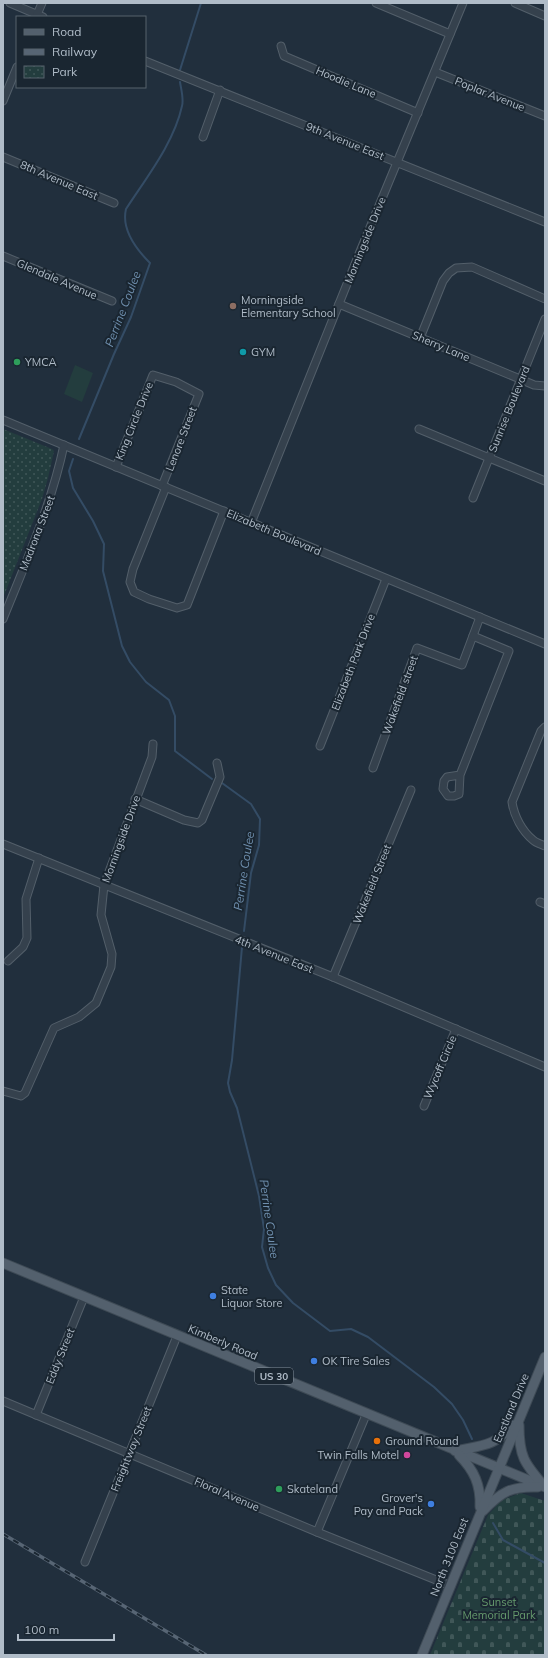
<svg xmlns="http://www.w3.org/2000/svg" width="548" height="1658" viewBox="0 0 548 1658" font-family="Mulish,sans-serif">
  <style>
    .grass { fill: #233d3e }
    .cemetery { fill: url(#cemetery-stones) }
    .park { fill: url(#park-dots) }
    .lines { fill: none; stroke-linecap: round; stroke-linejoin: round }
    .stream { stroke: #344c65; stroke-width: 2 }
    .minor-casing { stroke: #535f6a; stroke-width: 9 }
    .major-casing { stroke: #3e4a55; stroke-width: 11 }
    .minor { stroke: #35414d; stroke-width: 7 }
    .major { stroke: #53606d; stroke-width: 9 }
    .rail-casing { stroke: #576574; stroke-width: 3.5 }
    .rail { stroke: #1a2631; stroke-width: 2; stroke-dasharray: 6; stroke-linecap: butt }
    .education-dot { fill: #8d6e63; stroke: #1a2631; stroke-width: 1.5 }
    .culture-dot { fill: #0f9aa8; stroke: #1a2631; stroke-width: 1.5 }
    .leisure-dot { fill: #2e9e5b; stroke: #1a2631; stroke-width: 1.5 }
    .shop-dot { fill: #3f7fe0; stroke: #1a2631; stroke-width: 1.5 }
    .food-dot { fill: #e8710a; stroke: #1a2631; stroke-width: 1.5 }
    .hotel-dot { fill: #d1479c; stroke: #1a2631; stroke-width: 1.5 }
    .labels { text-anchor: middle; stroke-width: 4; stroke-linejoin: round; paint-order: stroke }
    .shield { fill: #1a2631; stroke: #838f9b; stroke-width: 1 }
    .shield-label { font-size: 10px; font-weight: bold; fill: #b0bcc8 }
    .street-label { font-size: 11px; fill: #b0bcc8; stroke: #1a2631 }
    .poi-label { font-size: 11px; fill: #b0bcc8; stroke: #1a2631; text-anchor: start }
    .park-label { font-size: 11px; fill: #669b6d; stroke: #1a2631 }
    .water-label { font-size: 12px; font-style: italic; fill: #6f8fae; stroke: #1a2631 }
  </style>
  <defs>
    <pattern id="cemetery-stones" width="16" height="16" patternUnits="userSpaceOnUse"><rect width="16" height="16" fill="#233d3e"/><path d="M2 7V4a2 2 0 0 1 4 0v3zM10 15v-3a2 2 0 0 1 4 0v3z" fill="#405758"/></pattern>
    <pattern id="park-dots" width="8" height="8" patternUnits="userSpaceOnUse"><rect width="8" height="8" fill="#233d3e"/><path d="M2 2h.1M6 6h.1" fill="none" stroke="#405758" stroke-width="1.8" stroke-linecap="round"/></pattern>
  </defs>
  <rect width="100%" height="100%" fill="#212f3d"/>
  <path class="grass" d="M75,365L93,373L82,402L64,394Z"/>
  <path class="cemetery" d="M521,1493L545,1501V1655H430L488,1515L502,1500Z"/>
  <path class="park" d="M3,429L52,449L54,451L48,478L42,499L3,598Z"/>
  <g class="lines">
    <g class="stream">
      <path d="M180,70L201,3"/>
      <path d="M79,439L114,354L131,317L150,263C136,249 121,230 126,209C146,178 174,143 182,106C184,99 181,89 180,82"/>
      <path d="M73,459L69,471L73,488L93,521L104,544L103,571L122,646L130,662L146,682L169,700L175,716V751L212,779"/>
      <path d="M222,783L251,804L260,819L259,845L251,873L244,931"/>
      <path d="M242,947L232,1060L228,1083L230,1092L237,1108L259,1196L264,1229L262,1247L268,1268L276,1285L293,1303L330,1331L351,1329L368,1337L434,1387L452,1404L463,1420L472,1439"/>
      <path d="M493,1523L503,1540L545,1563"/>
    </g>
    <defs>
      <g id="minor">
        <path d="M10,3L43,17"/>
        <path d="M376,3L450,34"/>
        <path d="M515,3L545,16"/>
        <path d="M36,17L42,3"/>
        <path d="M281,46L284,56L418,113"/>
        <path d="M145,61L545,222"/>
        <path d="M435,72L545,116"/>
        <path d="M3,101L17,67"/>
        <path d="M203,137L220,90"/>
        <path d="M3,157L114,203"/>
        <path d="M3,256L112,301"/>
        <path d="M339,304L520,379L534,385L545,386"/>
        <path d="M420,338L443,281L449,273L456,268L472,267L545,299"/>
        <path d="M3,420L545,644"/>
        <path d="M419,429L545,481"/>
        <path d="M116,467L153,375L176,382L199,394L162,486"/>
        <path d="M166,487L133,569L130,582L134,592L149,599L177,608L187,605L224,511"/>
        <path d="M473,498L545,319"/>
        <path d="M251,523L359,254L463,3"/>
        <path d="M3,619C26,562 51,506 64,445"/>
        <path d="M545,727L541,731L512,802C514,816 522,831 533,840C536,843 541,844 545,846"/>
        <path d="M320,746L386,579"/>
        <path d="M373,768L417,648L462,665L480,617"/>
        <path d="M460,775L447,777L444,781L443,789L448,796H454L459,794L460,775L509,651L473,636"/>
        <path d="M135,799L184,820L198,823L202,820L220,777L217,763"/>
        <path d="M3,844L333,977L545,1067"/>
        <path d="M540,902L545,904"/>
        <path d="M8,961L23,947L27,938L26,899L39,858"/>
        <path d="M333,977L411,790"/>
        <path d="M3,1091L21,1096L25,1093L54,1028L79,1017L96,1003L111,967L112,954L101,915L104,885L152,757L153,744"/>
        <path d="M424,1106L456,1029"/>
        <path d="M3,1401L317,1532L451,1586"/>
        <path d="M36,1415L84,1297"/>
        <path d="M317,1532L366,1415"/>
        <path d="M85,1562L177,1336"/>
      </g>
      <g id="major">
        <path d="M3,1263L545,1487"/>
        <path d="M519,1425C519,1456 524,1463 544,1486"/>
        <path d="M455,1451C483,1445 493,1447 514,1425"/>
        <path d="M459,1455C474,1470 481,1485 480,1507"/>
        <path d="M483,1511C501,1492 511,1486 538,1487"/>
        <path d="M422,1655L545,1357"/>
      </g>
    </defs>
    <use href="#minor" class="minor-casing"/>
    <use href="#major" class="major-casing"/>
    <use href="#minor" class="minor"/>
    <use href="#major" class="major"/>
    <defs>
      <path id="rail" d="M3,1534L206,1655"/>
    </defs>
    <use href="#rail" class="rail-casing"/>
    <use href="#rail" class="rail"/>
  </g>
  <circle class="education-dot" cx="233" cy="306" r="4"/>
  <circle class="culture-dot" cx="243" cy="352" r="4"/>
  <g class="leisure-dot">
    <circle cx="17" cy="362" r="4"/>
    <circle cx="279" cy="1489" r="4"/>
  </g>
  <g class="shop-dot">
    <circle cx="213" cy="1296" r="4"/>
    <circle cx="314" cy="1361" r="4"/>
    <circle cx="431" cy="1504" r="4"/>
  </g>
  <circle class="food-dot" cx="377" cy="1441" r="4"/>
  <circle class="hotel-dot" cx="407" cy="1455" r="4"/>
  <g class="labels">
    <rect class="shield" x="255" y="1368" width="38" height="16" rx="3"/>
    <g class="shield-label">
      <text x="274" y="1380">US 30</text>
    </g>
    <g class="street-label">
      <text transform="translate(346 82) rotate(23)" y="4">Hoodie Lane</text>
      <text transform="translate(490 94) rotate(22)" y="4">Poplar Avenue</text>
      <text transform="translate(345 141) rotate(22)" y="4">9th Avenue East</text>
      <text transform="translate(59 180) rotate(23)" y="4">8th Avenue East</text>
      <text transform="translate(365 240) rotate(-68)" y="4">Morningside Drive</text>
      <text transform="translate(57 279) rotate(23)" y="4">Glendale Avenue</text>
      <text transform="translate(441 346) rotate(23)" y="4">Sherry Lane</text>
      <text transform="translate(509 409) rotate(-68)" y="4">Sunrise Boulevard</text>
      <text transform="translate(134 421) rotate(-68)" y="4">King Circle Drive</text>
      <text transform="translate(181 439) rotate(-69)" y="4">Lenore Street</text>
      <text transform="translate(274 532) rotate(23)" y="4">Elizabeth Boulevard</text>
      <text transform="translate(37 533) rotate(-69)" y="4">Madrona Street</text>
      <text transform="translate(353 662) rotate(-69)" y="4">Elizabeth Park Drive</text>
      <text transform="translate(400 695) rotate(-70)" y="4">Wakefield street</text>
      <text transform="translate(121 839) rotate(-70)" y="4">Morningside Drive</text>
      <text transform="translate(372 884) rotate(-68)" y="4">Wakefield Street</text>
      <text transform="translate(274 954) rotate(22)" y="4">4th Avenue East</text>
      <text transform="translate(440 1067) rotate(-67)" y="4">Wycoff Circle</text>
      <text transform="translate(223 1342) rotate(23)" y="4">Kimberly Road</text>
      <text transform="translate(60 1356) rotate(-68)" y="4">Eddy Street</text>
      <text transform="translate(511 1408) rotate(-67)" y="4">Eastland Drive</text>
      <text transform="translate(131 1449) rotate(-68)" y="4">Freightway Street</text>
      <text transform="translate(227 1494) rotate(23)" y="4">Floral Avenue</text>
      <text transform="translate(449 1557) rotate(-68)" y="4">North 3100 East</text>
    </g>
    <g class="poi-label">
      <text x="241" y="304">Morningside<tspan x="241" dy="13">Elementary School</tspan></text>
      <text x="251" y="356">GYM</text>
      <text x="25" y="366">YMCA</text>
      <text x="221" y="1294">State<tspan x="221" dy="13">Liquor Store</tspan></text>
      <text x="322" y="1365">OK Tire Sales</text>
      <text x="385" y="1445">Ground Round</text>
      <text x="399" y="1459" text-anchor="end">Twin Falls Motel</text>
      <text x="287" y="1493">Skateland</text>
      <text x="423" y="1502" text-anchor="end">Grover's<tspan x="423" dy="13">Pay and Pack</tspan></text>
    </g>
    <g class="park-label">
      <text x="499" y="1606">Sunset<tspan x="499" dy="13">Memorial Park</tspan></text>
    </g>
    <g class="water-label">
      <text transform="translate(123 309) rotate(-69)" y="4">Perrine Coulee</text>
      <text transform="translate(244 871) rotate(-81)" y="4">Perrine Coulee</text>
      <text transform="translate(269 1219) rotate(82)" y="4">Perrine Coulee</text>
    </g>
  </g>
  <rect width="548" height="1658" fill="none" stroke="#b0bcc8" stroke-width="8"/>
  <rect x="16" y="16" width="130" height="72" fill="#1a2631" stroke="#56626d"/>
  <rect x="24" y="29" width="20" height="6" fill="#53606d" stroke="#56626d"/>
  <text x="52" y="36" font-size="12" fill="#b0bcc8">Road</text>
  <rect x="24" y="49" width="20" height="6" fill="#576574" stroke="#56626d"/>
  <text x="52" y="56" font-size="12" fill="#b0bcc8">Railway</text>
  <rect x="24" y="66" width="20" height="12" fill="url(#park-dots)" stroke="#56626d"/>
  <text x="52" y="76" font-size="12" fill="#b0bcc8">Park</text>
  <path d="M18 1634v6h96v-6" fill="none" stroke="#b0bcc8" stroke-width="2"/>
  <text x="24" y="1634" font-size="12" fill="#b0bcc8" stroke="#1a2631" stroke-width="3" paint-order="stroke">100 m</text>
</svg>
